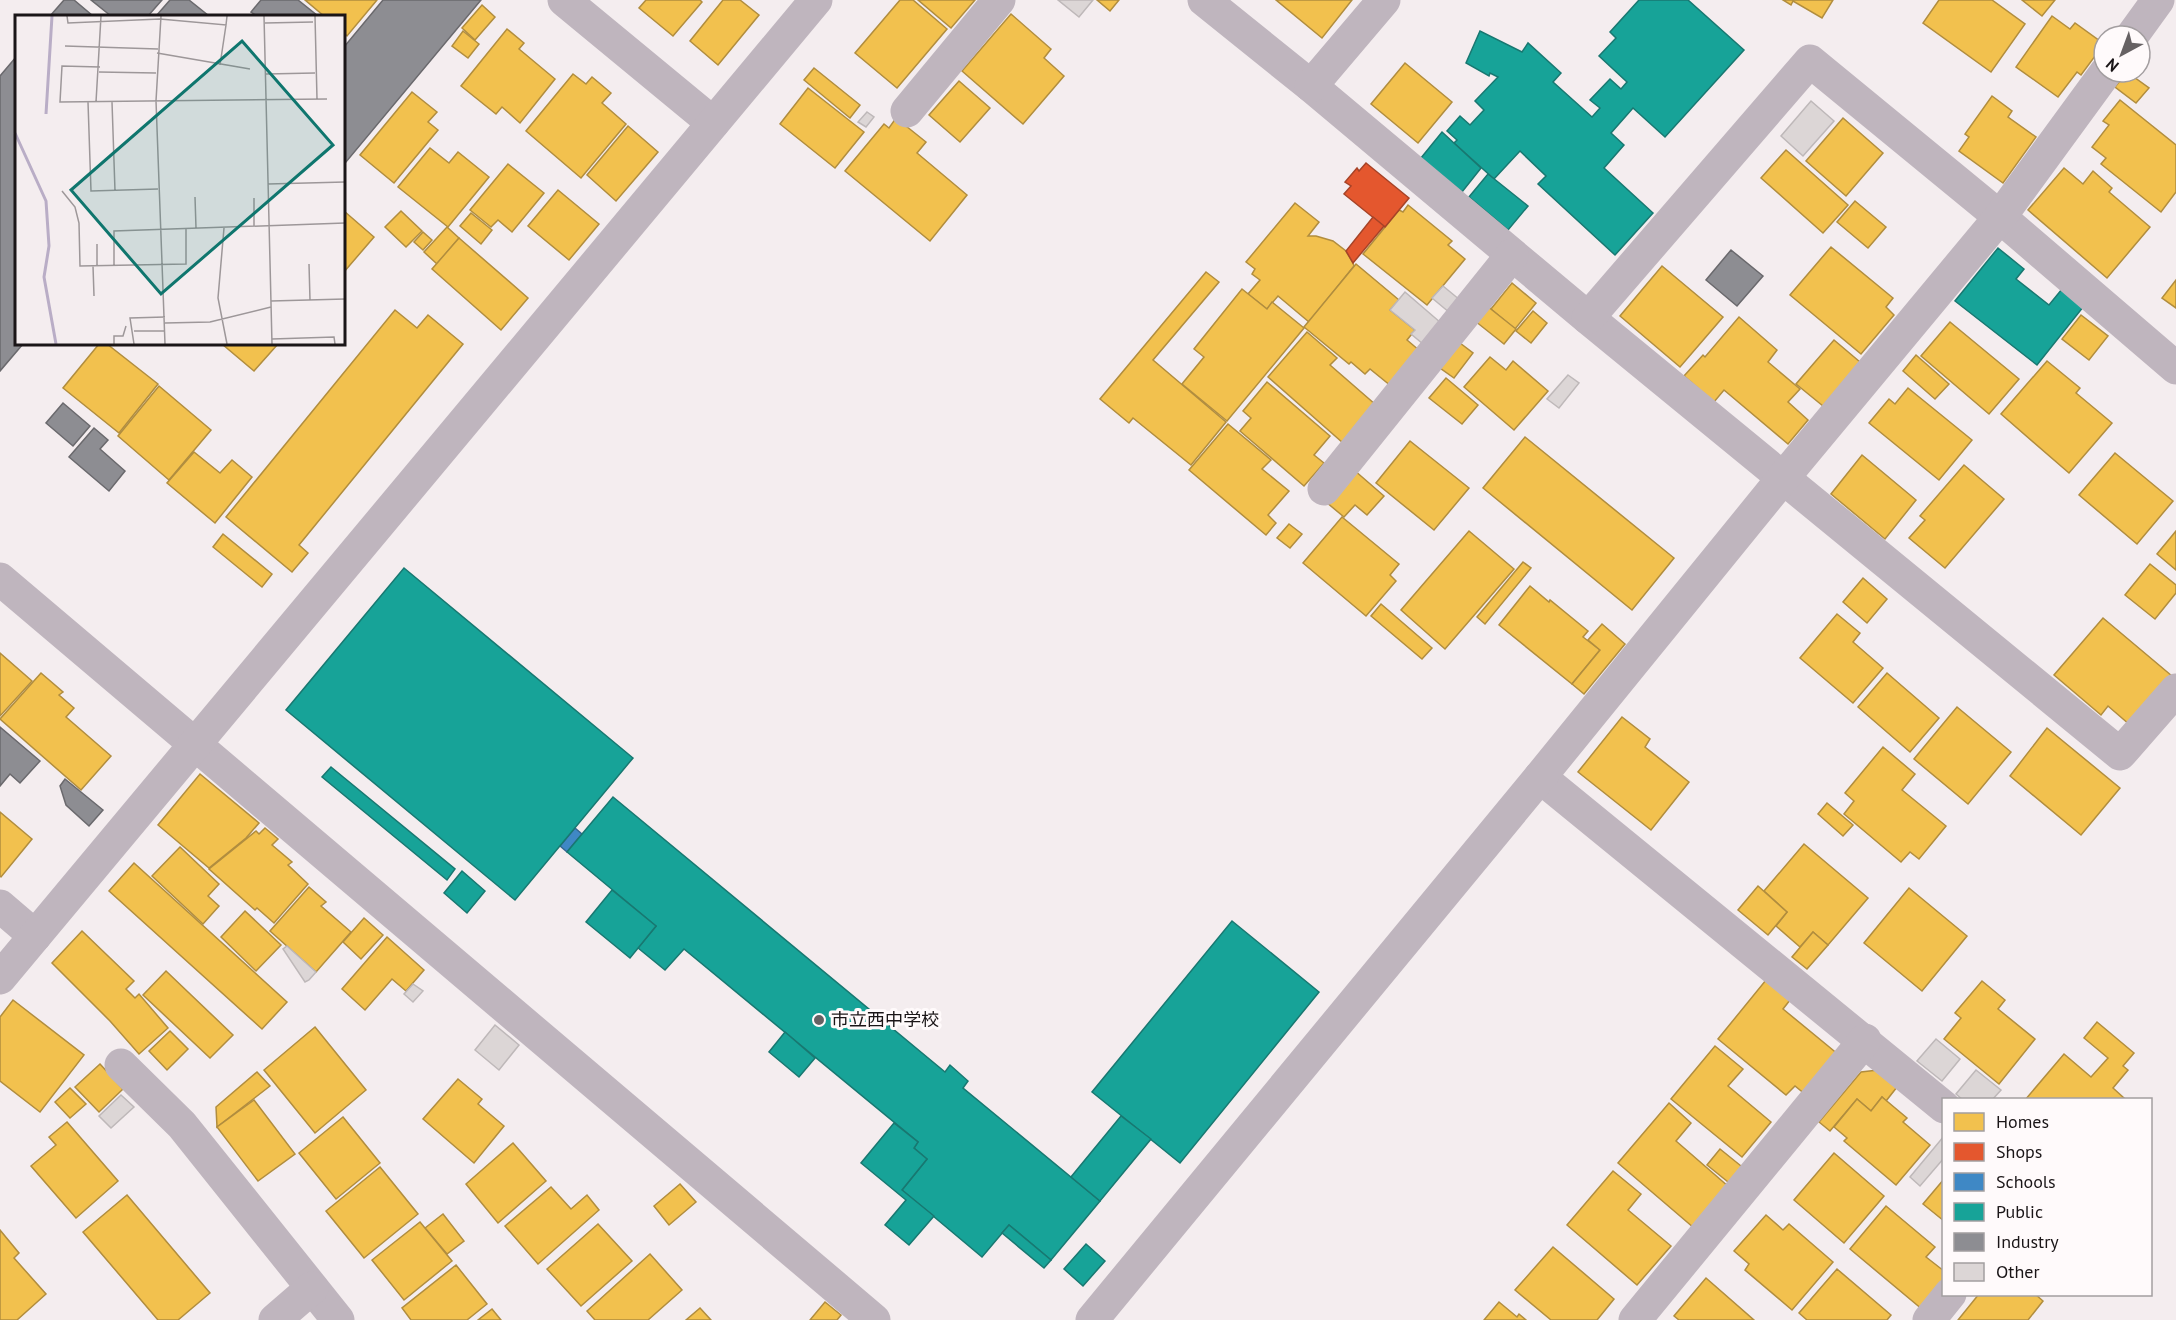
<svg xmlns="http://www.w3.org/2000/svg" width="2176" height="1320" viewBox="0 0 2176 1320" font-family="'PT Sans','Noto Sans JP',sans-serif">
  <style>
    .homes { fill: #f2c14e; stroke: #b18d3e; stroke-width: 1.5 }
    .shops { fill: #e4572e; stroke: #a74327; stroke-width: 1.5 }
    .schools { fill: #3f88c5; stroke: #346691; stroke-width: 1.5 }
    .public { fill: #17a398; stroke: #187871; stroke-width: 1.5 }
    .industry { fill: #8d8d92; stroke: #6a696d; stroke-width: 1.5 }
    .building { fill: #dcd6d6; stroke: #beb8b9; stroke-width: 1.5 }
    .lines { fill: none; stroke-linecap: round; stroke-linejoin: round }
    .minor { stroke: #bfb5be; stroke-width: 33 }
    .poi-dot { fill: #666163; stroke: #fffafb; stroke-width: 2 }
    .labels { text-anchor: middle; stroke-width: 6; stroke-linejoin: round; paint-order: stroke }
    .poi-label { font-size: 18px; fill: #1a1517; stroke: #fffafb; text-anchor: start }
    .inset-river { fill: none; stroke: #b9adc6; stroke-width: 3 }
    .inset-road { fill: none; stroke: #9d9799; stroke-width: 1.5 }
    .view { fill: #0f766e; fill-opacity: 0.15; stroke: #0f766e; stroke-width: 3 }
    .inset-edge { fill: none; stroke: #1a1517; stroke-width: 3 }
  </style>
  <rect width="100%" height="100%" fill="#f4edef"/>
  <g class="homes">
    <path d="M305,0H377L347,36L344,33V16H324Z"/>
    <path d="M646,0H700L702,2L673,36L639,8Z"/>
    <path d="M723,0H740L759,15L718,65L690,41Z"/>
    <path d="M900,0H913L947,29L897,88L855,53Z"/>
    <path d="M918,0H975L951,28Z"/>
    <path d="M1097,0H1119L1110,11Z"/>
    <path d="M1276,0H1352L1322,38Z"/>
    <path d="M1783,0H1833L1822,18L1793,1L1791,5Z"/>
    <path d="M1939,0H1992L2025,24L1991,72L1923,23Z"/>
    <path d="M2022,0H2055L2042,16Z"/>
    <path d="M482,5L495,17L475,40L462,28Z"/>
    <path d="M1011,14L1051,49L1044,58L1064,76L1023,124L962,71Z"/>
    <path d="M2052,16L2070,29L2075,23L2104,44L2081,75L2077,72L2058,97L2016,67Z"/>
    <path d="M507,29L524,43L519,49L555,79L520,123L502,107L496,114L461,86Z"/>
    <path d="M463,31L479,44L468,58L452,46Z"/>
    <path d="M1405,63L1452,102L1418,143L1371,104Z"/>
    <path d="M814,68L860,105L850,118L804,80Z"/>
    <path d="M2127,72L2149,88L2136,103L2115,87Z"/>
    <path d="M573,74L586,84L592,77L611,93L602,103L626,124L581,178L526,131Z"/>
    <path d="M959,81L990,108L960,142L929,115Z"/>
    <path d="M808,88L864,132L835,168L780,124Z"/>
    <path d="M412,92L437,112L428,122L438,130L394,183L360,155Z"/>
    <path d="M1992,96L2012,111L2008,117L2036,137L2003,183L1959,151L1969,137L1965,134Z"/>
    <path d="M2120,100L2176,145V192L2161,212L2101,164L2106,158L2092,147L2109,125L2103,121Z"/>
    <path d="M896,118L926,142L917,153L967,195L930,241L845,171L884,124L889,128Z"/>
    <path d="M1843,118L1883,153L1846,196L1806,161Z"/>
    <path d="M628,126L658,152L616,201L587,175Z"/>
    <path d="M430,148L449,163L458,152L489,177L448,227L398,187Z"/>
    <path d="M1786,150L1848,205L1823,233L1761,178Z"/>
    <path d="M508,164L544,193L512,232L498,220L491,227L470,210Z"/>
    <path d="M2064,168L2083,184L2093,171L2112,188L2109,192L2150,227L2107,278L2028,210Z"/>
    <path d="M558,190L599,224L569,260L528,226Z"/>
    <path d="M1855,201L1886,227L1868,248L1837,222Z"/>
    <path d="M1295,203L1319,222L1308,236H1316L1333,241L1346,251L1353,263L1354,266L1309,322L1278,296L1267,309L1248,294L1260,280L1252,274L1255,269L1246,262Z"/>
    <path d="M1408,205L1452,241L1448,245L1465,259L1427,305L1363,254L1399,210L1403,212Z"/>
    <path d="M344,211L374,237L344,272Z"/>
    <path d="M401,211L422,231L406,247L385,227Z"/>
    <path d="M471,213L492,230L481,244L460,226Z"/>
    <path d="M447,227L459,238L437,264L424,252Z"/>
    <path d="M423,232L432,240L423,250L414,242Z"/>
    <path d="M459,238L528,298L501,330L432,269Z"/>
    <path d="M1831,247L1893,298L1886,307L1894,315L1861,354L1790,295Z"/>
    <path d="M1356,264L1399,300L1390,310L1415,330L1407,340L1420,351L1391,386L1370,369L1365,374L1351,362L1349,364L1304,327Z"/>
    <path d="M1662,266L1723,317L1680,367L1620,316Z"/>
    <path d="M1206,272L1219,282L1153,360L1226,422L1191,465L1133,418L1129,423L1100,399Z"/>
    <path d="M2176,280V308L2162,298Z"/>
    <path d="M1512,283L1536,303L1515,329L1491,309Z"/>
    <path d="M1242,289L1267,309L1272,302L1304,328L1227,421L1182,384L1204,357L1194,349Z"/>
    <path d="M1487,306L1516,329L1504,344L1475,321Z"/>
    <path d="M395,310L417,328L428,315L463,344L299,545L308,553L292,572L226,517Z"/>
    <path d="M1533,311L1547,323L1531,343L1516,331Z"/>
    <path d="M2081,315L2108,336L2089,360L2062,339Z"/>
    <path d="M1739,317L1777,350L1768,362L1800,389L1788,402L1808,420L1788,444L1724,390L1714,402L1684,376L1703,355L1705,357Z"/>
    <path d="M1950,322L2019,379L1989,414L1921,356Z"/>
    <path d="M1307,332L1337,358L1330,365L1376,405L1343,443L1268,377Z"/>
    <path d="M1834,340L1860,362L1823,406L1796,384Z"/>
    <path d="M1460,343L1473,353L1454,378L1440,368Z"/>
    <path d="M99,344H107L158,384L119,433L63,388Z"/>
    <path d="M222,344H278L254,371Z"/>
    <path d="M1916,355L1949,384L1935,399L1903,371Z"/>
    <path d="M1490,357L1506,370L1513,361L1548,391L1514,430L1464,387Z"/>
    <path d="M2047,361L2080,388L2076,393L2112,423L2069,473L2001,414Z"/>
    <path d="M1446,378L1478,405L1462,424L1429,398Z"/>
    <path d="M1267,382L1330,436L1314,455L1324,463L1304,486L1240,431L1251,418L1243,411Z"/>
    <path d="M159,386L211,430L169,480L118,436Z"/>
    <path d="M1908,388L1972,440L1939,480L1869,423L1889,399L1895,404Z"/>
    <path d="M1228,424L1271,460L1262,469L1289,491L1268,515L1276,523L1266,535L1189,470Z"/>
    <path d="M1525,437L1674,558L1632,610L1483,488Z"/>
    <path d="M1410,441L1469,488L1434,530L1376,483Z"/>
    <path d="M194,452L220,473L232,460L252,477L215,523L167,483Z"/>
    <path d="M2115,453L2173,501L2137,544L2079,495Z"/>
    <path d="M1862,455L1916,500L1885,539L1831,494Z"/>
    <path d="M1964,465L2004,499L1945,568L1909,538L1925,520L1920,516Z"/>
    <path d="M1354,470L1384,496L1367,515L1355,505L1344,517L1326,502Z"/>
    <path d="M1342,517L1399,564L1390,575L1396,581L1366,616L1303,563Z"/>
    <path d="M1289,524L1302,534L1290,548L1277,538Z"/>
    <path d="M1469,531L1514,569L1445,649L1401,610Z"/>
    <path d="M2176,531V570L2157,554Z"/>
    <path d="M223,534L272,574L262,587L213,547Z"/>
    <path d="M1523,562L1531,568L1485,624L1477,617Z"/>
    <path d="M2150,564L2176,585V593L2155,619L2125,595Z"/>
    <path d="M1863,578L1887,599L1867,623L1843,602Z"/>
    <path d="M1530,586L1549,602L1550,600L1588,631L1583,637L1600,650L1572,684L1499,625Z"/>
    <path d="M1381,604L1432,648L1422,659L1371,616Z"/>
    <path d="M1837,614L1860,633L1853,642L1883,668L1853,703L1800,658Z"/>
    <path d="M2103,618L2172,676L2130,725L2108,706L2101,715L2054,675Z"/>
    <path d="M1602,624L1625,644L1584,694L1572,684L1600,650L1588,640Z"/>
    <path d="M0,653L32,681L0,716Z"/>
    <path d="M41,673L63,692L59,695L74,708L66,717L111,756L81,790L0,719Z"/>
    <path d="M1887,673L1939,718L1910,752L1858,707Z"/>
    <path d="M1957,707L2011,752L1968,804L1914,759Z"/>
    <path d="M1622,717L1650,739L1645,747L1689,782L1651,830L1578,772Z"/>
    <path d="M2047,728L2120,788L2081,835L2010,776Z"/>
    <path d="M1883,747L1915,774L1902,790L1946,826L1919,859L1910,852L1901,862L1844,814L1854,801L1845,793Z"/>
    <path d="M200,774L259,823L246,838L209,868L158,825Z"/>
    <path d="M1827,803L1853,825L1843,836L1818,814Z"/>
    <path d="M0,812L32,839L1,877L0,876Z"/>
    <path d="M265,828L278,839L272,845L292,862L288,865L308,884L274,923L257,908L255,910L209,869L256,831L259,834Z"/>
    <path d="M1804,844L1868,898L1828,945L1813,932L1800,947L1776,926L1787,912L1764,891Z"/>
    <path d="M180,847L219,884L208,896L219,906L203,924L152,876Z"/>
    <path d="M134,863L287,1002L262,1029L109,891Z"/>
    <path d="M1758,886L1787,912L1768,935L1738,910Z"/>
    <path d="M309,887L326,902L321,906L351,932L316,972L270,931Z"/>
    <path d="M1909,888L1967,936L1922,991L1864,943Z"/>
    <path d="M245,911L281,945L256,971L221,937Z"/>
    <path d="M364,918L383,935L361,959L343,942Z"/>
    <path d="M82,931L134,981L126,989L135,998L139,994L168,1028L139,1054L110,1021L52,963Z"/>
    <path d="M1813,932L1828,945L1807,969L1792,957Z"/>
    <path d="M387,937L424,970L406,991L392,979L365,1010L342,989Z"/>
    <path d="M166,971L233,1035L210,1058L143,995Z"/>
    <path d="M1766,980L1790,1000L1783,1009L1839,1055L1806,1095L1795,1086L1786,1095L1718,1039Z"/>
    <path d="M1982,981L2005,1000L1998,1009L2035,1039L1999,1084L1944,1039L1961,1018L1955,1013Z"/>
    <path d="M13,1000L84,1055L40,1112L0,1081V1017Z"/>
    <path d="M2097,1022L2134,1053L2123,1066L2128,1070L2113,1088L2124,1098L2122,1100H2025L2064,1054L2091,1077L2108,1058L2084,1038Z"/>
    <path d="M315,1027L366,1090L315,1133L264,1070Z"/>
    <path d="M170,1031L188,1049L167,1070L149,1051Z"/>
    <path d="M1715,1046L1743,1069L1728,1086L1771,1122L1742,1157L1671,1099Z"/>
    <path d="M100,1064L123,1089L99,1112L75,1087Z"/>
    <path d="M1878,1070L1897,1087L1886,1101L1882,1097L1871,1111L1857,1099L1830,1131L1819,1122L1861,1072Z"/>
    <path d="M257,1072L270,1086L217,1127L216,1107Z"/>
    <path d="M458,1079L482,1099L478,1104L504,1126L474,1163L423,1119Z"/>
    <path d="M70,1088L86,1104L70,1118L55,1102Z"/>
    <path d="M1882,1097L1907,1118L1903,1122L1930,1145L1896,1185L1844,1141L1847,1138L1834,1127L1857,1099L1871,1111Z"/>
    <path d="M254,1100L295,1154L258,1181L217,1127Z"/>
    <path d="M1669,1103L1691,1123L1676,1141L1729,1187L1694,1228L1618,1163Z"/>
    <path d="M343,1117L380,1163L336,1199L299,1153Z"/>
    <path d="M67,1122L118,1181L76,1218L31,1166L56,1145L49,1137Z"/>
    <path d="M513,1143L546,1181L498,1223L466,1184Z"/>
    <path d="M1720,1149L1746,1170L1733,1186L1707,1165Z"/>
    <path d="M1834,1153L1884,1196L1844,1243L1794,1200Z"/>
    <path d="M380,1167L418,1214L364,1258L326,1211Z"/>
    <path d="M1613,1171L1641,1194L1628,1210L1671,1246L1637,1285L1567,1225Z"/>
    <path d="M1944,1179V1221L1923,1204Z"/>
    <path d="M680,1184L696,1202L669,1225L654,1206Z"/>
    <path d="M551,1187L571,1209L587,1195L599,1210L538,1264L505,1226Z"/>
    <path d="M127,1195L210,1293L178,1320H158L83,1232Z"/>
    <path d="M1886,1206L1935,1247L1926,1257L1944,1271V1285L1923,1310L1850,1249Z"/>
    <path d="M443,1214L464,1241L447,1254L425,1228Z"/>
    <path d="M1766,1215L1783,1230L1789,1224L1833,1262L1792,1310L1745,1270L1749,1264L1734,1251Z"/>
    <path d="M420,1222L452,1261L404,1300L372,1260Z"/>
    <path d="M598,1224L632,1261L581,1306L547,1269Z"/>
    <path d="M0,1230L19,1253L14,1258L46,1294L17,1320H0Z"/>
    <path d="M1553,1247L1614,1299L1597,1320H1551L1515,1290Z"/>
    <path d="M650,1254L682,1290L648,1320H595L587,1311Z"/>
    <path d="M456,1265L487,1304L467,1320H411L402,1308Z"/>
    <path d="M1837,1269L1891,1315L1887,1320H1807L1799,1313Z"/>
    <path d="M1706,1278L1754,1320H1679L1674,1316Z"/>
    <path d="M1979,1294H2035L2043,1301L2028,1320H1958Z"/>
    <path d="M825,1302L841,1315L837,1320H810Z"/>
    <path d="M1499,1302L1517,1317L1519,1314L1526,1320H1484Z"/>
    <path d="M700,1308L711,1320H686Z"/>
    <path d="M492,1309L501,1320H478Z"/>
  </g>
  <g class="shops">
    <path d="M1366,163L1409,198L1385,227L1344,194L1351,186L1345,182L1357,168L1359,171Z"/>
    <path d="M1373,217L1384,226L1353,263L1346,251Z"/>
  </g>
  <path class="schools" d="M575,828L582,834L567,852L560,846Z"/>
  <g class="public">
    <path d="M1639,0H1688L1744,50L1665,137L1633,108L1611,133L1624,145L1604,168L1653,213L1615,255L1538,184L1546,176L1520,151L1494,179L1454,143L1457,140L1447,131L1460,116L1470,125L1484,110L1475,101L1498,77L1490,73L1489,76L1466,63L1480,31L1522,52L1528,43L1561,73L1553,82L1592,117L1600,108L1590,100L1610,79L1621,89L1627,82L1599,56L1616,38L1610,32Z"/>
    <path d="M1442,132L1481,168L1462,192L1421,158Z"/>
    <path d="M1488,174L1528,206L1508,230L1469,197Z"/>
    <path d="M1998,248L2024,269L2016,279L2049,305L2062,289L2084,306L2037,365L1955,301Z"/>
    <path d="M404,568L633,758L515,900L286,710Z"/>
    <path d="M331,767L455,869L447,880L322,777Z"/>
    <path d="M613,797L945,1072L950,1065L968,1081L963,1088L1100,1201L1051,1260L1009,1225L982,1257L902,1190L927,1159L914,1148L918,1142L684,949L665,970L638,948L656,926L567,852Z"/>
    <path d="M462,871L485,891L467,913L444,893Z"/>
    <path d="M612,890L656,926L630,958L586,922Z"/>
    <path d="M1232,921L1319,992L1180,1163L1092,1092Z"/>
    <path d="M785,1032L815,1058L799,1077L769,1052Z"/>
    <path d="M1121,1116L1151,1139L1100,1201L1071,1177Z"/>
    <path d="M894,1123L918,1142L914,1148L927,1159L902,1190L934,1216L909,1245L885,1225L906,1200L861,1163Z"/>
    <path d="M1009,1225L1051,1260L1044,1268L1002,1233Z"/>
    <path d="M1086,1244L1105,1261L1083,1286L1064,1269Z"/>
  </g>
  <g class="industry">
    <path d="M64,0H74L93,16H50Z"/>
    <path d="M91,0H162L148,16H111Z"/>
    <path d="M170,0H189L209,16H156Z"/>
    <path d="M261,0H298L318,16H257L251,12Z"/>
    <path d="M383,0H481L346,162L344,160V47Z"/>
    <path d="M16,57V344H23L0,371V76Z"/>
    <path d="M1731,250L1763,276L1737,306L1706,280Z"/>
    <path d="M63,403L90,426L73,446L46,423Z"/>
    <path d="M94,428L108,440L100,449L125,471L109,491L69,457Z"/>
    <path d="M0,727L40,761L20,783L10,774L0,786Z"/>
    <path d="M65,779L103,810L89,826L66,805L60,786Z"/>
  </g>
  <g class="building">
    <path d="M1058,0H1093L1079,17Z"/>
    <path d="M1811,101L1834,121L1803,156L1781,136Z"/>
    <path d="M867,112L874,117L866,127L858,122Z"/>
    <path d="M1443,286L1460,300L1450,313L1432,298Z"/>
    <path d="M1405,292L1441,323L1423,344L1411,334L1415,330L1390,310Z"/>
    <path d="M1568,375L1579,383L1559,408L1547,399Z"/>
    <path d="M287,946L316,972L309,980L305,982L283,949Z"/>
    <path d="M413,984L423,991L413,1002L404,994Z"/>
    <path d="M495,1025L519,1045L499,1070L475,1050Z"/>
    <path d="M1936,1039L1960,1059L1942,1081L1917,1061Z"/>
    <path d="M1976,1070L2001,1090L1992,1100H1963L1956,1094Z"/>
    <path d="M121,1095L134,1107L111,1128L99,1116Z"/>
    <path d="M1944,1136V1158L1920,1186L1910,1177Z"/>
  </g>
  <g class="lines">
    <g class="minor">
      <path d="M564,0L713,123"/>
      <path d="M1204,0L1311,86L1588,318L2120,754L2176,690"/>
      <path d="M2132,36L2158,0"/>
      <path d="M1311,86L1384,0"/>
      <path d="M907,111L999,0"/>
      <path d="M1588,318L1810,61L2000,217L2176,368"/>
      <path d="M1324,489L1512,255"/>
      <path d="M0,579L874,1320"/>
      <path d="M1540,777L1944,1107"/>
      <path d="M0,906L35,936"/>
      <path d="M0,978L816,0"/>
      <path d="M121,1065L182,1125L338,1320"/>
      <path d="M275,1320L312,1288"/>
      <path d="M1092,1320L1540,777L1783,478L2000,217L2106,72"/>
      <path d="M1635,1320L1865,1040"/>
      <path d="M1929,1320L1950,1294"/>
    </g>
  </g>
  <circle class="poi-dot" cx="819" cy="1020" r="6"/>
  <g class="labels">
    <g class="poi-label">
      <text x="831" y="1026">市立西中学校</text>
    </g>
  </g>
  <g transform="translate(15 15)">
    <rect width="330" height="330" fill="#f4edef"/>
    <path class="inset-river" d="M31,99L37,1M0,118L31,186L34,231L29,262L41,329"/>
    <path class="inset-road" d="M52,1L53,8L145,4L211,10L212,1M146,1L141,86L150,329M249,1L257,329M300,1L302,84M250,8L298,7M50,31L143,34M142,38L235,54M205,50L211,10M85,52L47,51L45,87L312,84M84,57L141,58M251,59L300,58M73,87L76,176L143,174M81,87L86,1M97,87L100,176M253,169L330,167M47,176L60,192L64,208L65,251L171,249V214M180,182L181,213M239,183V212M209,213L203,283L212,329M82,229V251M294,249L295,285M99,250V216L330,208M78,251L79,281M256,286L330,284M150,308L195,307L256,292M119,316H150M257,324L319,322L320,329M99,329V321H108L111,311M119,329L115,303L150,302"/>
    <path class="view" d="M227,26L318,130L146,279L56,175Z"/>
    <rect width="330" height="330" class="inset-edge"/>
  </g>
  <rect x="1942" y="1098" width="210" height="198" fill="#fffafb" stroke="#a39ea0" stroke-width="1.5"/>
  <rect x="1954" y="1113" width="30" height="18" fill="#f2c14e" stroke="#a39ea0" stroke-width="1.5"/>
  <text x="1996" y="1128" font-size="18" fill="#1a1517">Homes</text>
  <rect x="1954" y="1143" width="30" height="18" fill="#e4572e" stroke="#a39ea0" stroke-width="1.5"/>
  <text x="1996" y="1158" font-size="18" fill="#1a1517">Shops</text>
  <rect x="1954" y="1173" width="30" height="18" fill="#3f88c5" stroke="#a39ea0" stroke-width="1.5"/>
  <text x="1996" y="1188" font-size="18" fill="#1a1517">Schools</text>
  <rect x="1954" y="1203" width="30" height="18" fill="#17a398" stroke="#a39ea0" stroke-width="1.5"/>
  <text x="1996" y="1218" font-size="18" fill="#1a1517">Public</text>
  <rect x="1954" y="1233" width="30" height="18" fill="#8d8d92" stroke="#a39ea0" stroke-width="1.5"/>
  <text x="1996" y="1248" font-size="18" fill="#1a1517">Industry</text>
  <rect x="1954" y="1263" width="30" height="18" fill="#dcd6d6" stroke="#a39ea0" stroke-width="1.5"/>
  <text x="1996" y="1278" font-size="18" fill="#1a1517">Other</text>
  <g transform="translate(2122 54) rotate(221)"><circle r="28" fill="#fffafb" stroke="#a39ea0" stroke-width="1.5"/>
  <path d="M0-4.5L10 22L0 15L-10 22Z" fill="#666163"/>
  <text y="-9" font-size="16" font-weight="bold" text-anchor="middle" fill="#1a1517">N</text>
  </g>
</svg>
